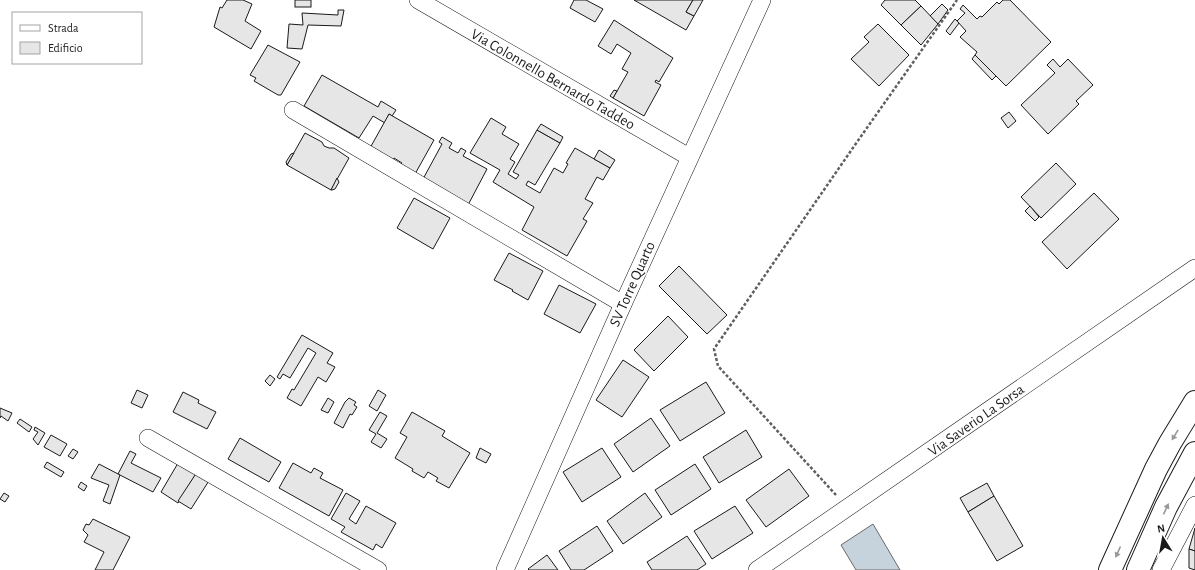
<svg xmlns="http://www.w3.org/2000/svg" width="1195" height="570" viewBox="0 0 1195 570" font-family="'Alegreya Sans',sans-serif">
  <style>
    .water { fill: #c6d2dc; stroke: #6a6a6a }
    .building { fill: #e6e6e6; stroke: #1a1a1a }
    .lines { fill: none; stroke-linecap: round; stroke-linejoin: round }
    .street-casing { stroke: #1a1a1a; stroke-width: 18 }
    .secondary-casing { stroke: #1a1a1a; stroke-width: 24 }
    .path { stroke: #5f5f5f; stroke-width: 2.5; stroke-dasharray: 3 2; stroke-linecap: butt }
    .street { stroke: #fff; stroke-width: 17 }
    .secondary { stroke: #fff; stroke-width: 22 }
    .oneway { fill: #989898 }
    .labels { text-anchor: middle; stroke-width: 3; stroke-linejoin: round; paint-order: stroke }
    .street-label { font-size: 15px; fill: #1a1a1a; stroke: #fff }
  </style>
  <rect width="100%" height="100%" fill="#fff"/>
  <path class="water" d="M873,524L900,570H856L841,545Z"/>
  <g class="building">
    <path d="M227,0H243L252,4L245,21L261,31L251,49L214,27L220,7L222,8Z"/>
    <rect x="295" y="0" width="16" height="7"/>
    <path d="M574,0H586L603,9L595,22L570,8Z"/>
    <path d="M634,0H693L686,12L694,16L686,30Z"/>
    <path d="M693,0H703L694,16L686,12Z"/>
    <path d="M885,0H915L921,6L901,25L881,5Z"/>
    <path d="M1003,0H1010L1051,42L1006,86L975,55L977,52L960,37L966,31L957,21L965,13L960,9L963,5L977,19L980,16L982,17L997,2L999,4Z"/>
    <path d="M942,4L948,10L938,24L930,16Z"/>
    <path d="M921,6L938,24L921,45L901,25Z"/>
    <path d="M338,10H344L341,26L308,25L302,49L287,48L289,24L303,25L302,13L338,15Z"/>
    <path d="M955,19L959,23L950,35L946,31Z"/>
    <path d="M614,20L673,58L659,82L656,80L655,82L661,85L644,116L613,98L628,72L622,69L631,53L617,44L611,54L598,46Z"/>
    <path d="M878,24L909,55L879,86L851,59L869,42L864,37Z"/>
    <path d="M268,45L300,62L281,95H278L254,81L256,78L250,75Z"/>
    <path d="M975,55L996,76L992,80L972,59Z"/>
    <path d="M1053,59L1060,67L1068,59L1093,85L1076,101L1079,104L1048,134L1021,105L1055,73L1047,65Z"/>
    <path d="M322,75L378,107L381,101L396,110L392,116L389,114L385,123L373,116L359,138L304,106Z"/>
    <path d="M614,90L617,91L613,98L610,96Z"/>
    <path d="M1009,112L1016,121L1008,128L1001,118Z"/>
    <path d="M389,114L434,140L415,174L400,165L402,163L394,158L393,161L370,148Z"/>
    <path d="M491,118L506,127L502,134L519,144L510,159L515,162L508,174L516,179L519,175L513,172L537,130L560,143L535,185L528,181L526,185L540,193L554,168L563,173L568,164L566,163L575,148L610,168L603,180L597,177L585,199L593,203L583,219L587,221L567,256L522,230L534,207L493,182L500,170L470,153Z"/>
    <path d="M541,124L563,137L560,143L537,130Z"/>
    <path d="M305,133L322,142L324,146L329,148H334L349,158L331,190L287,165Z"/>
    <path d="M442,137L452,143L449,148L458,153L461,148L466,151L463,156L487,169L468,205L423,179L442,144L439,142Z"/>
    <path d="M599,150L615,160L610,168L594,159Z"/>
    <path d="M294,153L287,165L286,162L291,154Z"/>
    <path d="M1056,163L1076,184L1041,218L1021,197Z"/>
    <path d="M337,178L339,182L335,189L332,190H331Z"/>
    <path d="M1094,193L1119,219L1067,269L1042,242Z"/>
    <path d="M414,198L450,218L433,249L397,228Z"/>
    <path d="M1030,206L1039,217L1035,221L1025,211Z"/>
    <path d="M509,253L543,271L528,300L512,291L513,290L494,280Z"/>
    <path d="M679,266L727,315L707,334L659,286Z"/>
    <path d="M559,285L596,304L580,333L544,314Z"/>
    <path d="M668,316L688,337L654,371L634,350Z"/>
    <path d="M302,335L333,353L327,363L335,367L326,382L318,377L301,406L287,398L292,389L294,390L316,353L308,348L290,378L283,374L280,379L277,377Z"/>
    <path d="M623,360L649,377L622,417L596,400Z"/>
    <path d="M270,375L275,379L270,386L265,381Z"/>
    <path d="M706,382L725,413L680,441L660,410Z"/>
    <path d="M137,390L148,395L142,408L131,403Z"/>
    <path d="M378,390L386,395L377,411L369,406Z"/>
    <path d="M183,392L199,400L198,403L216,412L207,429L173,412Z"/>
    <path d="M328,398L334,402L328,413L321,410Z"/>
    <path d="M349,398L356,402L354,405L357,407L352,415L350,414L343,428L334,423L345,402Z"/>
    <path d="M0,408L12,413L8,421L1,416L0,418Z"/>
    <path d="M380,412L387,416L377,433L387,439L381,448L371,442L376,434L369,430Z"/>
    <path d="M412,412L445,431L442,436L470,453L449,488L436,481L438,478L428,472L424,478L412,471L413,469L395,458L407,437L400,433Z"/>
    <path d="M651,418L670,446L633,472L614,444Z"/>
    <path d="M20,419L32,427L29,432L17,423Z"/>
    <path d="M35,427L45,433L38,445L33,439L38,432L34,430Z"/>
    <path d="M746,430L762,457L719,483L703,457Z"/>
    <path d="M51,435L67,444L60,456L44,447Z"/>
    <path d="M240,438L281,462L269,482L228,459Z"/>
    <path d="M480,448L491,454L486,463L476,458Z"/>
    <path d="M602,448L621,477L582,502L563,472Z"/>
    <path d="M73,449L78,452L73,459L68,456Z"/>
    <path d="M130,451L136,454L131,463L161,478L153,492L118,474Z"/>
    <path d="M181,458L199,469L178,503L161,492Z"/>
    <path d="M47,462L64,472L61,477L44,467Z"/>
    <path d="M293,463L311,473L314,468L323,473L320,478L343,490L329,516L279,488Z"/>
    <path d="M99,464L120,475L110,504L103,501L109,485L91,478Z"/>
    <path d="M695,464L711,489L671,515L655,490Z"/>
    <path d="M199,469L212,476L191,509L178,501Z"/>
    <path d="M789,469L809,496L766,527L746,500Z"/>
    <path d="M81,482L87,486L84,491L78,487Z"/>
    <path d="M987,483L994,496L968,512L960,498Z"/>
    <path d="M4,493L9,496L5,502L0,499Z"/>
    <path d="M346,493L360,501L349,519L356,524L366,506L396,523L382,548L376,544L373,550L341,532L345,527L331,519Z"/>
    <path d="M645,493L662,517L623,544L607,521Z"/>
    <path d="M994,496L1023,546L997,561L968,512Z"/>
    <path d="M735,506L753,533L712,559L694,531Z"/>
    <path d="M93,519L130,537L113,570H95L104,552L84,542L88,535L83,530L86,524L89,525Z"/>
    <path d="M597,526L613,551L584,570H571L559,551Z"/>
    <path d="M1195,528V551L1189,549Z"/>
    <path d="M687,536L706,564L697,570H652L647,562Z"/>
    <path d="M1189,549L1195,551V570L1189,568Z"/>
    <path d="M547,555L558,570H529L528,569Z"/>
  </g>
  <g class="lines">
    <defs>
      <g id="street">
        <path d="M418,0L689,157"/>
        <path d="M293,110L623,304"/>
        <path d="M148,438L378,570"/>
        <path d="M505,570L623,304L762,0"/>
        <path d="M757,570L1195,268"/>
        <path d="M1161,570L1195,505"/>
      </g>
      <g id="secondary">
        <path d="M1110,570L1156,469L1170,443L1195,402"/>
        <path d="M1138,570L1166,507L1195,453"/>
      </g>
    </defs>
    <use href="#street" class="street-casing"/>
    <use href="#secondary" class="secondary-casing"/>
    <path class="path" d="M836,495L718,366L714,349L857,142L957,0"/>
    <use href="#street" class="street"/>
    <use href="#secondary" class="secondary"/>
  </g>
  <defs><path id="oneway-solid" d="M-6-.8H1V-3.2L6.5 0L1 3.2V.8H-6Z"/></defs>
  <g class="oneway">
    <use href="#oneway-solid" transform="translate(1175 435) rotate(121)"/>
    <use href="#oneway-solid" transform="translate(1166 509) rotate(-65)"/>
    <use href="#oneway-solid" transform="translate(1118 552) rotate(114)"/>
  </g>
  <g class="labels">
    <g class="street-label">
      <text transform="translate(553 79) rotate(30)" y="5">Via Colonnello Bernardo Taddeo</text>
      <text transform="translate(632 284) rotate(-66)" y="5">SV Torre Quarto</text>
      <text transform="translate(976 420) rotate(-35)" y="5">Via Saverio La Sorsa</text>
    </g>
  </g>
  <rect x="12" y="12" width="130" height="52" fill="#ffffff" stroke="#a3a3a3"/>
  <rect x="20" y="25" width="20" height="6" fill="#ffffff" stroke="#a3a3a3"/>
  <text x="48" y="32" font-size="12" fill="#1a1a1a">Strada</text>
  <rect x="20" y="42" width="20" height="12" fill="#e6e6e6" stroke="#a3a3a3"/>
  <text x="48" y="52" font-size="12" fill="#1a1a1a">Edificio</text>
  <g transform="translate(1163 538) rotate(349)" stroke="#ffffff" stroke-width="3" paint-order="stroke">
  <path d="M0-3L7 15L0 10L-7 15Z" fill="#1a1a1a"/>
  <text y="-6" font-size="11" font-weight="bold" text-anchor="middle" fill="#1a1a1a">N</text>
  </g>
</svg>
